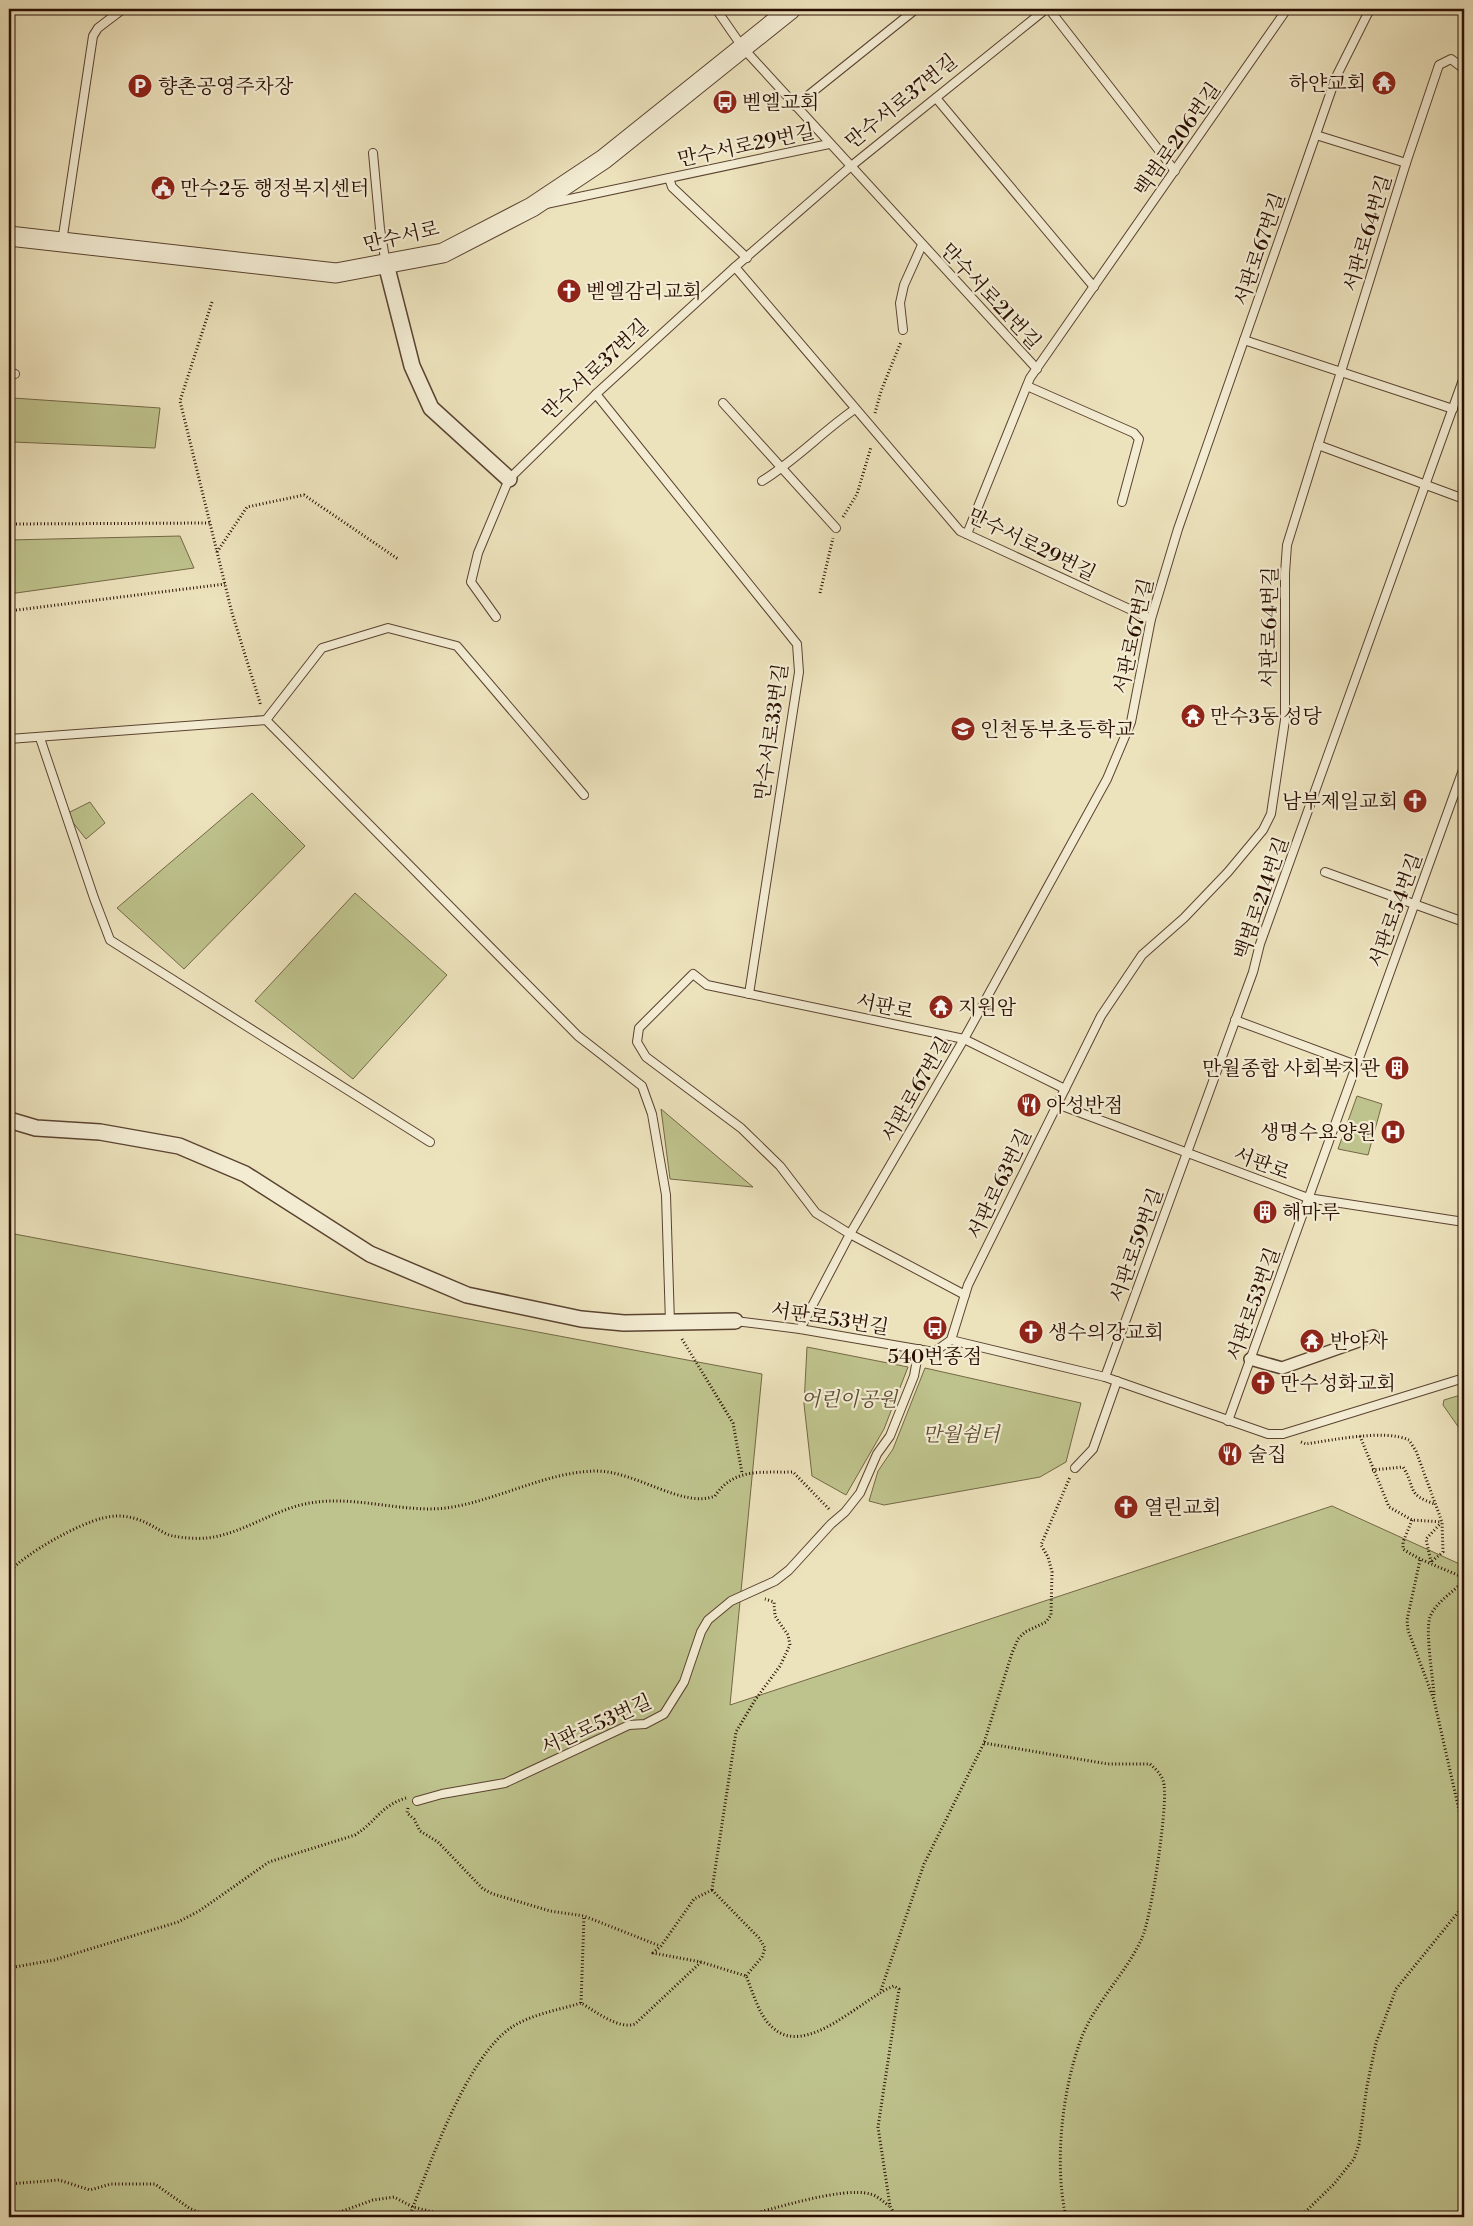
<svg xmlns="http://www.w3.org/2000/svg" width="1473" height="2226" viewBox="0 0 1473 2226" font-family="'Libre Bodoni','Noto Serif KR',serif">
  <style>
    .green { fill: #bec28c; stroke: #746846 }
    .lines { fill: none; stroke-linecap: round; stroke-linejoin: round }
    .service-casing { stroke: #5a4330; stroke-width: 10 }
    .pedestrian-casing { stroke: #5a4330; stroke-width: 14 }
    .minor-casing { stroke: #5a4330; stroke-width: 18 }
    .tertiary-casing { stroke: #5a4330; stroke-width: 21 }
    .path { stroke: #290e01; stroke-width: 3; stroke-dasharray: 1 2.5; stroke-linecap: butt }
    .service { stroke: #f3ecd3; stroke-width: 8 }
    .pedestrian { stroke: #f3ecd3; stroke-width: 11 }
    .minor { stroke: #f3ecd3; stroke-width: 15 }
    .tertiary { stroke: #f3ecd3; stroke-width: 19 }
    .labels { text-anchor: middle; stroke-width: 4.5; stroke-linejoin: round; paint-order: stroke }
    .poi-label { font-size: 20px; fill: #290e01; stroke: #f3ecd3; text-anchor: start }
    .street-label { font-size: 20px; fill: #290e01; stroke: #f3ecd3 }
    .park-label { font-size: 20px; font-style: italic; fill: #5d4d32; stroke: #f3ecd3 }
  </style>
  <rect width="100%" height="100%" fill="#ece2bc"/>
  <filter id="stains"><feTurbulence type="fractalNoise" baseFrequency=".004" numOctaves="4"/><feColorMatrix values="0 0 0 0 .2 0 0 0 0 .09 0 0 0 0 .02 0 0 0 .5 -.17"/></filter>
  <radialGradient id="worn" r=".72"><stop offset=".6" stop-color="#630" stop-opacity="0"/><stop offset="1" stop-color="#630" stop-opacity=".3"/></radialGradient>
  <g class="green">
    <path d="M13,398L160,408L155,448L13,442Z"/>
    <path d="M180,536L194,568L9,594V540Z"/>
    <path d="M252,793L305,846L184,969L117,908Z"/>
    <path d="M90,802L105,823L86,839L66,814Z"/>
    <path d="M355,893L447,975L353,1079L255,1001Z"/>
    <path d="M1357,1096L1382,1104L1368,1155L1338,1149Z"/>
    <path d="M661,1109L753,1187L670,1179Z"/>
    <path d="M9,1233L762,1374L730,1705L1332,1506L1464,1566V2217H9Z"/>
    <path d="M807,1347L908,1367L884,1429L846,1495L812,1476L804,1404Z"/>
    <path d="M925,1368L1081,1403L1066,1462L1040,1477L884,1505L869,1501L878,1471L893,1449Z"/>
    <path d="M1464,1394V1435L1443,1405L1444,1400Z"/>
  </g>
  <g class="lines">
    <defs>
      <g id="service">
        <path d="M716,9L743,48L1037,369"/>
        <path d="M1049,9L1175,171"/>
        <path d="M936,98L1094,287"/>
        <path d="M795,106L916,9"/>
        <path d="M1316,135L1406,163"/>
        <path d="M373,153L380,229L386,264"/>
        <path d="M669,178L672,187L747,258"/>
        <path d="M546,204L829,144"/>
        <path d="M62,242L93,36L98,28L123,9"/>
        <path d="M735,267L960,531L1151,619"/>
        <path d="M903,330L900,303L904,285L922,245"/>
        <path d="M1244,340L1453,409"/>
        <path d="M9,374H15"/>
        <path d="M1027,386L1134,433L1139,439L1122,502"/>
        <path d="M596,394L797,644L799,672L749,994"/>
        <path d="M723,403L836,528"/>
        <path d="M1318,445L1464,499"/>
        <path d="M762,481C796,460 823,431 855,409"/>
        <path d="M967,534L1030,378L1287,9"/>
        <path d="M496,617L471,582L478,553L509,479L596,394L735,267L850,167L1046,9"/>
        <path d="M266,720L322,648L388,628L457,646L584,795"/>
        <path d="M40,738L94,898L110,940L430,1142"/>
        <path d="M9,739L266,720L578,1036L642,1086L652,1114L666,1195L670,1323"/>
        <path d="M1325,872L1464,922"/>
        <path d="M1235,1020L1356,1065"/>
        <path d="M1057,1104L1308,1198L1464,1222"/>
        <path d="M965,1295L850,1234L816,1213L780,1166L741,1128L646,1057L637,1042L639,1028L693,974L707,985L964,1039L1065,1089"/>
        <path d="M735,1321L800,1329L934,1352L951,1340L1105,1377L1268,1434H1283L1464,1378"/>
        <path d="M800,1329L850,1234L964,1039L1107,779L1131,722L1151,619L1178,529L1336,77L1370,9"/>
        <path d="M951,1340L968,1285L1101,1016L1142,955L1184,918L1228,872L1263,830L1271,814L1285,720V573L1287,545L1406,163L1439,65L1451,59L1464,69"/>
        <path d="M1105,1377L1253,972L1260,944L1464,377"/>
        <path d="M1228,1421L1464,767"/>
        <path d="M1075,1468L1093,1449L1117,1381"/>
        <path d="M417,1801L442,1794L505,1783L629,1725L645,1724L664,1714L684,1682L701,1632L708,1620L731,1601L775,1581L789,1570L831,1524L845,1512L860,1493L877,1454L890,1436L914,1376L919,1349"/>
      </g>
      <path id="pedestrian" d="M1250,1359L1282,1368L1373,1336"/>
      <g id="minor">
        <path d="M386,264L412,366L431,408L509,479"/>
        <path d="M9,1120L36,1128L100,1132L179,1146L245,1174L370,1254L467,1295L581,1319L624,1323L735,1321"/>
      </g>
      <path id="tertiary" d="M9,236L336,273L443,253L532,207L604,159L791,9"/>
    </defs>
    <use href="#service" class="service-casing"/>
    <use href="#pedestrian" class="pedestrian-casing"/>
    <use href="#minor" class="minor-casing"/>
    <use href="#tertiary" class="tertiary-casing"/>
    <g class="path">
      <path d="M212,302L180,401L232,613L261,706"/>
      <path d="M875,413L881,391L901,342"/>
      <path d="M843,517L857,494L871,447"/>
      <path d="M9,524L210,523"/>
      <path d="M217,552L247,507L304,495L398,559"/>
      <path d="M820,593L833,538"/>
      <path d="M9,611L225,584"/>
      <path d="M682,1339L733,1423L742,1473"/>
      <path d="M1360,1436L1389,1507L1412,1520L1442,1522"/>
      <path d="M1301,1442L1306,1444C1333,1440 1385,1429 1409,1440L1416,1451L1442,1522L1443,1552L1431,1562"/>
      <path d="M1372,1470L1403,1467C1417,1489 1405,1494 1435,1504"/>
      <path d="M1412,1520L1403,1542V1549C1422,1562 1443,1568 1464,1578"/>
      <path d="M1420,1560L1407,1620L1408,1630L1434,1700L1464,1832"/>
      <path d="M1431,1562L1426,1539L1441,1523"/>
      <path d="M9,1572C26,1553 78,1524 103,1518C123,1513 139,1518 156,1528C161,1531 167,1535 173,1536C183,1538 197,1539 207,1538C243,1534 274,1509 310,1503C355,1495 401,1513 446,1508C497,1501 545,1472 596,1471C636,1471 683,1509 715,1496C734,1467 763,1473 793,1472L830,1510"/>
      <path d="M1434,1695C1433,1678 1425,1631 1430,1617C1435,1603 1454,1591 1464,1581"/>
      <path d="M984,1743L1108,1764H1150C1157,1770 1163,1776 1164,1785C1168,1805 1151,1919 1142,1938C1126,1974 1093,2004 1080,2042C1062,2092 1054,2165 1066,2217"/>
      <path d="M408,1808L407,1813L414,1819L420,1831L438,1842L483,1889L493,1894L550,1911L584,1916L660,1946"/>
      <path d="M712,1890L694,1899L661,1946L653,1953L701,1962L746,1976C753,1992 759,2016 772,2027C806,2060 863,1997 894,1986L899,1989L878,2127L890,2206L896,2217"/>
      <path d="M712,1890L736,1732L755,1700L780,1666L790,1645L788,1635L775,1616L774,1602L765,1599"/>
      <path d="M712,1890L759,1938L765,1948L762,1957L746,1976"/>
      <path d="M9,1968L54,1960L178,1922L199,1911L269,1862L355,1835C376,1822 380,1806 406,1798"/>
      <path d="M881,1990L924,1864L984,1743L1012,1653L1018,1639L1025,1632L1046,1622L1051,1615L1052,1572L1048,1557L1041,1545L1070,1477"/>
      <path d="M581,2003L584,1917"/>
      <path d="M9,2184L59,2180L90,2190L111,2184H155L189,2208L210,2217"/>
      <path d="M326,2217L373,2200L394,2197L413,2207L453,2217"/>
      <path d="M409,2217C430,2165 466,2057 512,2027C532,2014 559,2010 581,2003C595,2011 619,2030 635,2024L701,1962"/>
      <path d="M741,2217C770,2210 843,2186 870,2194C876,2195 884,2202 889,2206"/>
      <path d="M1300,2217L1334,2184L1354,2159L1359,2144L1367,2086L1376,2043L1396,1989L1464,1905"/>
    </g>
    <use href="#service" class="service"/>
    <use href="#pedestrian" class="pedestrian"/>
    <use href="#minor" class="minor"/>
    <use href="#tertiary" class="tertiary"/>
  </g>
  <defs>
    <symbol id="temple-disc" viewBox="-11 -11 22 22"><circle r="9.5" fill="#8f2418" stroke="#f3ecd3"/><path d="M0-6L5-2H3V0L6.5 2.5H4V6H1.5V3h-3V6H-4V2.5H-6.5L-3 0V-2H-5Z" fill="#fff"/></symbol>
    <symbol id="parking-disc" viewBox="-11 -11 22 22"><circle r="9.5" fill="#8f2418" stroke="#f3ecd3"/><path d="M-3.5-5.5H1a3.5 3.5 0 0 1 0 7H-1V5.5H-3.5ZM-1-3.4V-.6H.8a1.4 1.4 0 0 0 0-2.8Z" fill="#fff"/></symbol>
    <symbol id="bus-disc" viewBox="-11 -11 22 22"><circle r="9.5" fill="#8f2418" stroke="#f3ecd3"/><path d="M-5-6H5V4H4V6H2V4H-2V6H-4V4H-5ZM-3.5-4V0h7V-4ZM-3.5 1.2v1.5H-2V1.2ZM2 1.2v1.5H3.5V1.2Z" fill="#fff"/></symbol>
    <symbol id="civic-disc" viewBox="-11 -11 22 22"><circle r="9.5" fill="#8f2418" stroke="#f3ecd3"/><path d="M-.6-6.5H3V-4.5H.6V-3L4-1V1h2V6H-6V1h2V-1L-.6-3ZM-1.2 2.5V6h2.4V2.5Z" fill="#fff"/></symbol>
    <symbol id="church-disc" viewBox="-11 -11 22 22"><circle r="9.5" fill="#8f2418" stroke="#f3ecd3"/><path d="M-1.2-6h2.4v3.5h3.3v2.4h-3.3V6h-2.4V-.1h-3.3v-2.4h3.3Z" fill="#fff"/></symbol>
    <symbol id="school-disc" viewBox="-11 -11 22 22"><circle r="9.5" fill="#8f2418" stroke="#f3ecd3"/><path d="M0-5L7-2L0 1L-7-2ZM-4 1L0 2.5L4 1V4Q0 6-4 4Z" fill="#fff"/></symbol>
    <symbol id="building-disc" viewBox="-11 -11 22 22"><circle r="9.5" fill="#8f2418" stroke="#f3ecd3"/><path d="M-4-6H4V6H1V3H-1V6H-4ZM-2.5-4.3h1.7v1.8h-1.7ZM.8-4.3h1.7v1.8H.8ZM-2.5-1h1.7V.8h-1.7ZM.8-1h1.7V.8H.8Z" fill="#fff"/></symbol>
    <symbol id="restaurant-disc" viewBox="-11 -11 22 22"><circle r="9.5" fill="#8f2418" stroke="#f3ecd3"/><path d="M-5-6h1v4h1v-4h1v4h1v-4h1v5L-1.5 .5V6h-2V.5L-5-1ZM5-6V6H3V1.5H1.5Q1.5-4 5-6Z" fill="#fff"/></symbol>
    <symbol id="hospital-disc" viewBox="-11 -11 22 22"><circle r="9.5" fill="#8f2418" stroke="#f3ecd3"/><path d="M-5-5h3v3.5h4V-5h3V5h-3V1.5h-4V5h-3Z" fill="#fff"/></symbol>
  </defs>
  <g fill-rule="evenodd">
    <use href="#temple-disc" x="1370" y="69" width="28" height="28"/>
    <use href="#parking-disc" x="126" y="72" width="28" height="28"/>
    <use href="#bus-disc" x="711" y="88" width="28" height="28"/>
    <use href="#civic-disc" x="149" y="174" width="28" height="28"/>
    <use href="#church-disc" x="555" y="277" width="28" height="28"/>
    <use href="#temple-disc" x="1179" y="702" width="28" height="28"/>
    <use href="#school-disc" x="949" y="715" width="28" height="28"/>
    <use href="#church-disc" x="1401" y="787" width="28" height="28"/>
    <use href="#temple-disc" x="927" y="993" width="28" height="28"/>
    <use href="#building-disc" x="1383" y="1054" width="28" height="28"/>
    <use href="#restaurant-disc" x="1015" y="1091" width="28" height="28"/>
    <use href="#hospital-disc" x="1379" y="1118" width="28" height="28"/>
    <use href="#building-disc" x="1251" y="1198" width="28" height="28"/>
    <use href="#bus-disc" x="921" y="1314" width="28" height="28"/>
    <use href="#church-disc" x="1017" y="1318" width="28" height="28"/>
    <use href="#temple-disc" x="1298" y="1327" width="28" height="28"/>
    <use href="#church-disc" x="1249" y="1369" width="28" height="28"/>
    <use href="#restaurant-disc" x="1216" y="1440" width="28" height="28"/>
    <use href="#church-disc" x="1112" y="1493" width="28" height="28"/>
  </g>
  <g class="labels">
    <g class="poi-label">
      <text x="1366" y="90" text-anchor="end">하얀교회</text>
      <text x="158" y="93">향촌공영주차장</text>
      <text x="742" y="109">벧엘교회</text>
      <text x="180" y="195">만수2동 행정복지센터</text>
      <text x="586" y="298">벧엘감리교회</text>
      <text x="1210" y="723">만수3동 성당</text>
      <text x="980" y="736">인천동부초등학교</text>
      <text x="1398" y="808" text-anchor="end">남부제일교회</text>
      <text x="958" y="1014">지원암</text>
      <text x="1380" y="1075" text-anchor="end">만월종합 사회복지관</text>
      <text x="1046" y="1112">아성반점</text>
      <text x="1376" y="1139" text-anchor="end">생명수요양원</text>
      <text x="1282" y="1219">해마루</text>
      <text x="1048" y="1339">생수의강교회</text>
      <text x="1330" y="1348">반야사</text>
      <text x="935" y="1363" text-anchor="middle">540번종점</text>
      <text x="1280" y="1390">만수성화교회</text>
      <text x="1248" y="1461">술집</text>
      <text x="1144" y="1514">열린교회</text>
    </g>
    <g class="street-label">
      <text transform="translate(901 101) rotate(-39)" y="7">만수서로37번길</text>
      <text transform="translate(1177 139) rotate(-55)" y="7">백범로206번길</text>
      <text transform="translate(746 145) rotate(-12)" y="7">만수서로29번길</text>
      <text transform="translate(1367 233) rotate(-73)" y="7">서판로64번길</text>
      <text transform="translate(401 236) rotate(-13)" y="7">만수서로</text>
      <text transform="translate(1259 249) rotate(-71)" y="7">서판로67번길</text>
      <text transform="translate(991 296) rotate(47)" y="7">만수서로21번길</text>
      <text transform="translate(595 369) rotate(-43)" y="7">만수서로37번길</text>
      <text transform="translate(1032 544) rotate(26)" y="7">만수서로29번길</text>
      <text transform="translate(1269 627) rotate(-89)" y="7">서판로64번길</text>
      <text transform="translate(1133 636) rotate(-77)" y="7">서판로67번길</text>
      <text transform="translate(771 732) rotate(-82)" y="7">만수서로33번길</text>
      <text transform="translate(1261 898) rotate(-71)" y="7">백범로214번길</text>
      <text transform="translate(1395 910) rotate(-70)" y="7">서판로54번길</text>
      <text transform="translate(885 1006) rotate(12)" y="7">서판로</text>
      <text transform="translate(916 1089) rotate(-60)" y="7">서판로67번길</text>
      <text transform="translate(1262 1163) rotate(21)" y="7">서판로</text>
      <text transform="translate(999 1184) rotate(-64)" y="7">서판로63번길</text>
      <text transform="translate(1136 1245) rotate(-70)" y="7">서판로59번길</text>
      <text transform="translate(1253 1304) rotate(-70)" y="7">서판로53번길</text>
      <text transform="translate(830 1318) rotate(9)" y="7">서판로53번길</text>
      <text transform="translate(596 1724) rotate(-24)" y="7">서판로53번길</text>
    </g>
    <g class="park-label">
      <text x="849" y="1406">어린이공원</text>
      <text x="961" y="1441">만월쉼터</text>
    </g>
  </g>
  <rect width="1473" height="2226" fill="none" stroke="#ece2bc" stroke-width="30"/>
  <rect x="10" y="10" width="1453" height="2206" fill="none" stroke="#290e01" stroke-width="2.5"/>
  <rect x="15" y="15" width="1443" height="2196" fill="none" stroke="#290e01"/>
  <rect width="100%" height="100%" filter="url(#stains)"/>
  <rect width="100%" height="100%" fill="url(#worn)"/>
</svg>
